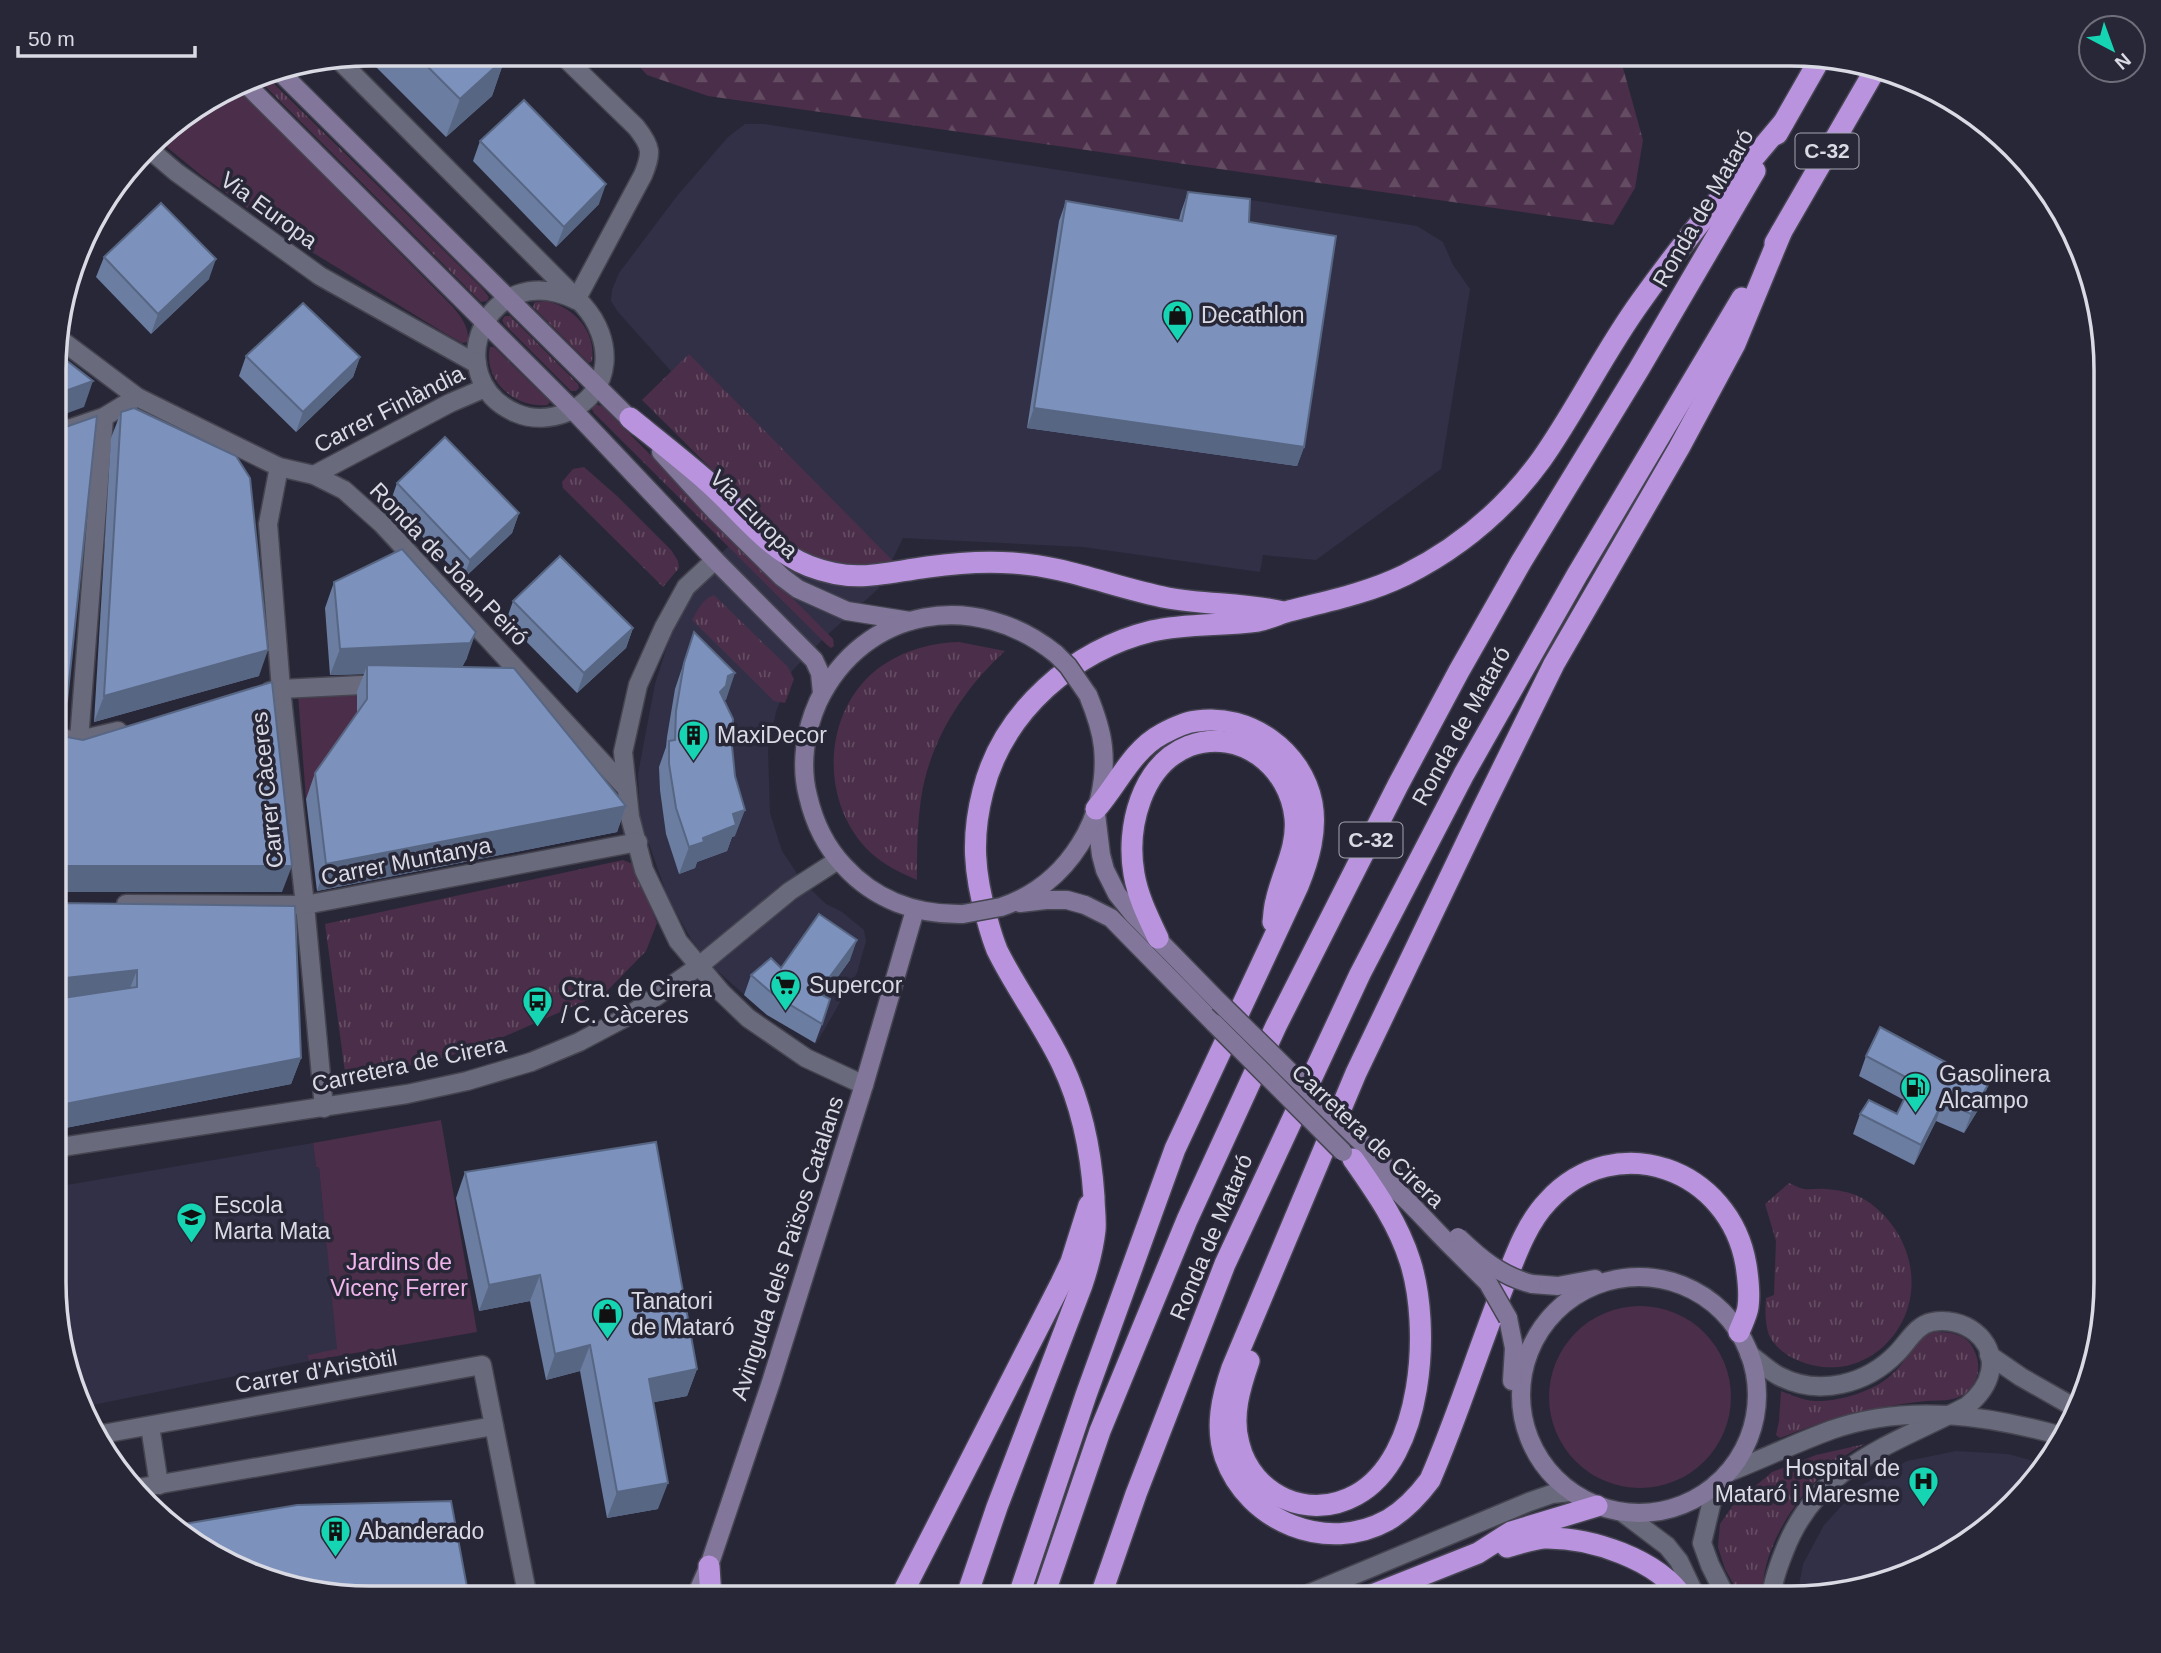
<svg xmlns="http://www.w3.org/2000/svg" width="2161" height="1653" viewBox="0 0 2161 1653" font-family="Arial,sans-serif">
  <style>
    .built { fill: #313046 }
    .grass { fill: url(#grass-tufts) }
    .forest { fill: url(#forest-firs) }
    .park { fill: #4b2e49 }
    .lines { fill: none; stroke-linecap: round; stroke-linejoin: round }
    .street-casing { stroke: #454551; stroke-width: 21 }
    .secondary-casing { stroke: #454551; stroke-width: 21 }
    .highway-casing { stroke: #454551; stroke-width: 24 }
    .street { stroke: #6a6a7d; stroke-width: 18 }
    .secondary { stroke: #82769a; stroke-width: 18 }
    .highway { stroke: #ba93df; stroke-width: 21 }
    .secondary-bridge-casing { stroke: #454551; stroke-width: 21; stroke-linecap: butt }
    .secondary-bridge { stroke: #82769a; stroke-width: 18 }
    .wall { fill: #6b7da1 }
    .shaded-wall { fill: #576683 }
    .building { fill: #7c91bb; stroke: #576683; stroke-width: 2 }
    .labels { text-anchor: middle; stroke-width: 7; stroke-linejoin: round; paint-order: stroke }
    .shield { fill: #282737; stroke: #a4a4b0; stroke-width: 2 }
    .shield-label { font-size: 21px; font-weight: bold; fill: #d9dae4 }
    .street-label { font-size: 23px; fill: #d9dae4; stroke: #282737 }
    .poi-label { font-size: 23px; fill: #d9dae4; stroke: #282737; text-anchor: start }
    .park-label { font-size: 23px; fill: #f1b6ec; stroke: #282737 }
    .rim { fill: none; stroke: #d9dae4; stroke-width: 3.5 }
  </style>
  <defs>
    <pattern id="grass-tufts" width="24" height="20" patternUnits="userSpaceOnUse" patternTransform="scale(1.75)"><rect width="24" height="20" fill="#4b2e49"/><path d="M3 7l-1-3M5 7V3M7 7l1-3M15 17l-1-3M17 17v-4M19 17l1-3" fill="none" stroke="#644c63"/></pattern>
    <pattern id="forest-firs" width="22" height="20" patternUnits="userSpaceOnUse" patternTransform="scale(1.75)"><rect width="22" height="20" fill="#4b2e49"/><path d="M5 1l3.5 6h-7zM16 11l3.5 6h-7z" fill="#644c63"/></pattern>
  </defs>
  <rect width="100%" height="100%" fill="#282737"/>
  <g class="built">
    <path d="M745,124H764L1417,226L1443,242L1453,265L1470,289L1441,469L1316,560L1263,555L1260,572L1083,547L903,538L878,589L824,638L792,671L776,712L768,750L770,813L782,851L802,881L826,904L842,912L864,930L866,941L857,973L816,1044L766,1014L712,966L691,939L668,898L640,818L638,774L655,684L686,587L782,495L618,312L611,301L612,290L619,273L677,196L728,137Z"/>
    <path d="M313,1143L316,1167L319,1168L338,1350L307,1355L309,1361L83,1407L55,1304V1187Z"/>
    <path d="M1956,1451L2008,1454L2045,1464L2029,1491L1930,1566L1797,1597L1803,1564L1824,1525L1860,1486L1907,1461Z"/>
  </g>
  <g class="grass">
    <path d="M264,74L481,287L489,297L487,301L481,302L257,78Z"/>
    <path d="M546,301C574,307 596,331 592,361L589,363L533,307L535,302Z"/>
    <path d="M505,316H510L578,384L579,388L576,391H571L504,324L502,320Z"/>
    <path d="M490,347H494L550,402L547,405C515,408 483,381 490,347Z"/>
    <path d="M689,354L898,566H831L807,555L782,539L642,400Z"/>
    <path d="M594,404L602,406L833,639L834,646L831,648L827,645L594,413L591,407Z"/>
    <path d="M584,467L617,496L671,550L678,561L679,568L663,587L563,488L562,482L573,469Z"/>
    <path d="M714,595L788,667L794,679L785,703L774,701L692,620C698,610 702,599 714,595Z"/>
    <path d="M959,642L1005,651C963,689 929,742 921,799C917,826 917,853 917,880C901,873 884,865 871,853C818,803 821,707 883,665C907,649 932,643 959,642Z"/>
    <path d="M623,860L638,866L646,896L657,923L646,951L606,992L485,1045L443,1058L346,1080L325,924Z"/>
    <path d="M1789,1183C1794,1185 1799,1188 1804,1189C1811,1190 1819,1188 1826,1189C1838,1190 1851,1192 1862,1198C1885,1211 1903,1235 1909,1261C1925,1327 1863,1389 1797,1360C1785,1355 1775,1347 1769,1335C1765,1324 1765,1310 1766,1298L1774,1295L1776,1241L1765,1204Z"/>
    <path d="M1935,1332C1947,1332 1962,1333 1970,1343C1981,1359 1982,1378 1967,1392C1956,1402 1940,1400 1926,1401C1875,1406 1827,1419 1780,1438L1776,1435L1779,1421L1781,1391C1789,1394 1798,1398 1807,1400C1830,1405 1873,1392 1890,1376C1904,1364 1913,1347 1925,1334Z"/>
    <path d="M1865,1444C1821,1465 1778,1518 1766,1566C1763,1577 1763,1588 1761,1599H1742L1725,1569L1718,1547L1720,1524L1733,1505L1772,1472L1816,1455Z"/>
  </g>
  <path class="forest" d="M628,54L1609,55L1623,68L1643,140L1635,188L1613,225L708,96L647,75Z"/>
  <g class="park">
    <path d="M238,89L453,307C462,318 469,327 468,342L462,343L446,334L297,243L202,176L157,139L162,132Z"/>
    <path d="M357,691V726L306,799L298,695Z"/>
    <path d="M441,1120L477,1332L309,1361L307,1355L337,1349L319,1168L316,1167L313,1143Z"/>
    <circle cx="1640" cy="1397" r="91"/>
  </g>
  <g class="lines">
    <defs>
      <g id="street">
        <path d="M561,54L636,127C652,147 652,153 643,175L576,300"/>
        <path d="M339,60L583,305C614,339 614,391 568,412C551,419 532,420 516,413C437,379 486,256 576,300"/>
        <path d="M149,149L176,172L320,276L477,364"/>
        <path d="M57,337L137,397L279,467L314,475L344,490L382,524L627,789"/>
        <path d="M57,433L104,417L137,397"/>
        <path d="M279,467L268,524L281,689L305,905L324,1108"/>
        <path d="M314,475L450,403L485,388"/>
        <path d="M715,560L686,587L664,627L638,685L623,752L630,817L644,870L678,941L722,993L748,1018L806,1058L864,1085"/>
        <path d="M270,691L281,689L382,684"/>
        <path d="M60,739L79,740L118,731"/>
        <path d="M79,740L104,417"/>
        <path d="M126,904L305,905L638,842"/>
        <path d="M55,1148L407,1094L467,1081L531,1062L579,1042L630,1015L699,966L790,891L838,860"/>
        <path d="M1749,1354C1759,1361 1769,1371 1779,1376C1819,1397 1867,1384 1897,1353C1908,1342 1916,1325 1932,1322C1962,1316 1997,1338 1990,1372C1987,1387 1978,1397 1967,1406C1890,1446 1817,1465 1784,1552C1778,1567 1772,1583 1771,1599"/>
        <path d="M1989,1355L2021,1377L2079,1410"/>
        <path d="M150,1426L159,1485"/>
        <path d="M97,1435L482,1365L528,1598"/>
        <path d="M1727,1473C1762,1459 1796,1443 1831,1430C1907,1403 1986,1415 2062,1436"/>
        <path d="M1716,1484L1702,1543L1710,1565L1727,1599"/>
        <path d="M138,1488L494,1426"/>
        <path d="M1622,1512L1667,1546L1679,1561L1697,1599"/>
        <path d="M1296,1599L1529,1502L1552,1494L1570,1492"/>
      </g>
      <g id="secondary">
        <path d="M278,70L637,426"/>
        <path d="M246,84L573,410L715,560L814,660L820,673L822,693"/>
        <path d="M661,452L715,511L782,577L798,589L847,611L910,621"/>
        <path d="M1096,814L1101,855L1105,870L1117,894L1133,914L1219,1002"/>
        <path d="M1020,903L1046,900H1067L1085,905L1111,918L1214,1023"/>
        <path d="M1001,907C1068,885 1110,816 1103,747C1101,728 1095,712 1088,695"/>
        <path d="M963,914C917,915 875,900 844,866C825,846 814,822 808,796C800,765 805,731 818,702C864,606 976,589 1056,654"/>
        <path d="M1357,1138L1393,1174"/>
        <path d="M1358,1162C1394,1181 1424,1220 1454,1249"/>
        <circle cx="1639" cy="1395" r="118"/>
        <path d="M1532,1284L1558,1286L1595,1279"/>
        <path d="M1508,1318L1514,1348L1512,1381"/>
        <path d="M695,1598L709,1566L771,1382L864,1085L915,910"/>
      </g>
      <g id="highway">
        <path d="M1777,134L1821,57"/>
        <path d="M1775,243L1875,70"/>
        <path d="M630,418C656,439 683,460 708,482C740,510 768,550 809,566C856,584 882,573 928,567C956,563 985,561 1013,563C1066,566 1115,588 1168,598C1206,605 1245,603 1283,612"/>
        <path d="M1158,938C1148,917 1138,897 1134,874C1126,828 1141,765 1189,746C1241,727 1290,767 1295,818C1298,848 1282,873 1276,901C1274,907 1274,915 1273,922"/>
        <path d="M1739,1332C1742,1324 1747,1315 1748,1307C1750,1293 1748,1278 1746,1265C1730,1169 1616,1127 1548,1201C1525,1225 1514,1260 1502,1290C1477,1353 1457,1418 1430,1480C1418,1496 1405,1510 1388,1520C1327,1554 1248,1522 1225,1457C1215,1427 1222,1397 1232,1368L1356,1073L1482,810L1554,664L1679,448L1735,344L1781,233"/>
        <path d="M1249,1361C1240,1387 1231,1416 1239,1444C1252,1496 1309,1521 1356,1495C1424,1458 1431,1326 1410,1261C1398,1223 1376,1192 1353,1159"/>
        <path d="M1507,1547C1519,1544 1532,1539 1544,1538C1590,1537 1658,1559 1684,1599"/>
        <path d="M709,1566L711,1598"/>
        <path d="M900,1598L1061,1283L1071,1262L1089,1205"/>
        <path d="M966,1598L997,1507L1082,1285C1088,1267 1093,1249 1095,1230C1096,1219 1094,1208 1094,1197C1091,1151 1082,1106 1062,1064C1043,1024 1016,989 997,950C993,940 990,930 987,919C974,874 971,837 983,791C1003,711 1074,650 1152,631C1187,623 1223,626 1258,621C1268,619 1279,614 1289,611C1329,601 1368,593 1405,575C1459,548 1506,508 1541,460C1577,409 1604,352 1641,301C1685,239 1734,181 1783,123"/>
        <path d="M1018,1598L1086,1395L1175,1149L1298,886C1309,859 1317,831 1312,803C1302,751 1249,713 1197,721C1185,722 1173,728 1162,734C1132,750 1118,784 1096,809"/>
        <path d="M1043,1598L1100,1431L1187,1220L1276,1026L1398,785L1459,671L1521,562L1639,369L1755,171"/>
        <path d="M1100,1598L1136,1494L1225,1264L1360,974L1464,774L1577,575L1742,298"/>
        <path d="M1362,1599L1478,1553L1511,1532L1597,1506"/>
      </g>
    </defs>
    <use href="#street" class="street-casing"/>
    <use href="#secondary" class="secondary-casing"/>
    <use href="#highway" class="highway-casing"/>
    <use href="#street" class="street"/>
    <use href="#secondary" class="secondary"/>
    <use href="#highway" class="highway"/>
    <defs>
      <g id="secondary-bridge">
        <path d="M1056,654L1068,666L1088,695"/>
        <path d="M963,914L1001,907"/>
        <path d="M1219,1002L1357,1138"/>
        <path d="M1214,1023L1343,1152"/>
        <path d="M1458,1237C1481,1259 1501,1276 1532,1284"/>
        <path d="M1454,1249L1488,1283L1508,1318"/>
      </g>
    </defs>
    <use href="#secondary-bridge" class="secondary-bridge-casing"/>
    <use href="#secondary-bridge" class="secondary-bridge"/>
  </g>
  <g class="wall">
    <path d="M370,54H502L505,58L492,96L446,137L364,55Z"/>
    <path d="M480,141L599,204L556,247L473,161Z"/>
    <path d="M1188,192L1249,222L1304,447L1297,466L1027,428L1059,221L1066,201L1179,220L1181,212Z"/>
    <path d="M104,257L209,279L151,334L96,277Z"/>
    <path d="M246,356L360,357L353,377L296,432L239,376Z"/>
    <path d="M121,412L259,676L94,722L111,438Z"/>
    <path d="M397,483L519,513L512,533L463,579L390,503Z"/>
    <path d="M334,582L467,658L462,667L626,806L617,832L317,891L306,799L315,773L357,713V691L364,674L330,675L325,608Z"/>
    <path d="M513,601L633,628L626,648L577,693L506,621Z"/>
    <path d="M694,632L726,700H724L732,746L735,836L732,837L727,851L697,862L695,868L679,874L666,834L660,790L659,767L666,747L667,737L675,689Z"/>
    <path d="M56,903L301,1058L291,1084L55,1130Z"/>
    <path d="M850,960L824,996L822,1024L815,1043L767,1015L744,995L751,975L781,968Z"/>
    <path d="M1866,1056L1988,1085L1981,1105L1964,1133L1936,1121L1914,1165L1853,1134L1860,1114H1897L1904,1100L1859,1076Z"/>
    <path d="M465,1172L697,1369L687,1396L654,1402L658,1509L607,1518L580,1371L546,1380L530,1301L479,1311L456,1198Z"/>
  </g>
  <g class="shaded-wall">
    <path d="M505,58L492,96L446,137L460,99Z"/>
    <path d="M606,184L599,204L556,247L564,227Z"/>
    <path d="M216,259L209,279L151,334L158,314Z"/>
    <path d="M360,357L353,377L296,432L303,412Z"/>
    <path d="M93,381L84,407L57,417V394Z"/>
    <path d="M1034,408L1304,447L1297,466L1027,428Z"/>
    <path d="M519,513L512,533L463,579L470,560Z"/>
    <path d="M633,628L626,648L577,693L584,673Z"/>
    <path d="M476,632L467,658L461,669L367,665L364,674L330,675L340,649Z"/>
    <path d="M268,650L259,676L94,722L104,696Z"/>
    <path d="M735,673L726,700L720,701V692L728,676Z"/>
    <path d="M56,699L67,701L58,727H56Z"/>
    <path d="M626,806L617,832L317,891L326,864Z"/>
    <path d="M745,810L735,836L732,837L727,851L697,862L695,868L679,874L689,847L733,814Z"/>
    <path d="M56,866H292L282,892H56Z"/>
    <path d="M857,940L850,960L811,1013L818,993Z"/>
    <path d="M137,970L127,996L56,1004V979Z"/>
    <path d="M301,1058L291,1084L55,1130V1106Z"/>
    <path d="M1988,1085L1981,1105L1964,1133L1971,1114Z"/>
    <path d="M1943,1101L1936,1121L1914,1165L1921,1145Z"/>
    <path d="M540,1275L530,1301L479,1311L489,1285Z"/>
    <path d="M590,1345L580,1371L546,1380L555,1354Z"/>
    <path d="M697,1369L687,1396L640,1405L649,1379Z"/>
    <path d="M668,1483L658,1509L607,1518L617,1492Z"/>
  </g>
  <g class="building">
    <path d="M415,54H502L505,58L460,99Z"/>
    <path d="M524,100L606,184L564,227L480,141Z"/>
    <path d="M1188,192L1250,199L1249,222L1336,236L1304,447L1034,408L1066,201L1182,221Z"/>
    <path d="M161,203L216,259L158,314L104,257Z"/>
    <path d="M303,303L360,357L303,412L246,356Z"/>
    <path d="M57,353L93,381L57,394Z"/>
    <path d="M134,408L236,456L250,478L268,650L104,696L121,412Z"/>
    <path d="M97,416L67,701L56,699L57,430Z"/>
    <path d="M445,437L519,513L470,560L397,483Z"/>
    <path d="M402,549L476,632L470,643L340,649L334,582Z"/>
    <path d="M560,556L633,628L584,673L513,601Z"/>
    <path d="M694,632L735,673L728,676L726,686L720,692L733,719L732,746L735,776L745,810L733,814L736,825L703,838L704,842L689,847L676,808L669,764V741L675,740L676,711L684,663Z"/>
    <path d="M367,665L514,668L626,806L326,864L315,773L367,699Z"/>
    <path d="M272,682L292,866H56V735L83,740Z"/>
    <path d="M56,903L295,906L301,1058L55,1106L56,999L137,987V970L56,979Z"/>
    <path d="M819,914L857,940L818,993L830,999L822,1024L774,995L751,975L771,958L781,968Z"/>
    <path d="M1880,1027L1988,1085L1971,1114L1943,1101L1921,1145L1860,1114L1869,1100L1897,1114L1913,1081L1866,1056Z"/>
    <path d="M656,1142L697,1369L649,1379L668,1483L617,1492L590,1345L555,1354L540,1275L489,1285L465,1172Z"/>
    <path d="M451,1501L469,1598H350L250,1575L172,1526L297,1505Z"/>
  </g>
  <defs>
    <symbol id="shop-pin" viewBox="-11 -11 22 30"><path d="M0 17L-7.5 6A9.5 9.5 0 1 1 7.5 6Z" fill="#16d5b3" stroke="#282737"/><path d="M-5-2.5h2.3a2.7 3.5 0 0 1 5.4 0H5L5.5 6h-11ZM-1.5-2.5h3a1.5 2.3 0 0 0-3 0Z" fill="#111"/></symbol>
    <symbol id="building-pin" viewBox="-11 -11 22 30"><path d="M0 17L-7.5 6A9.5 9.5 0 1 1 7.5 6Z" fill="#16d5b3" stroke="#282737"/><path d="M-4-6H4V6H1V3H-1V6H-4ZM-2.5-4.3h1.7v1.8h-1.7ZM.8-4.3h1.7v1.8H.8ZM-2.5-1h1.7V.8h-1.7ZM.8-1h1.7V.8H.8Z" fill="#111"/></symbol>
    <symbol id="supermarket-pin" viewBox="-11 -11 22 30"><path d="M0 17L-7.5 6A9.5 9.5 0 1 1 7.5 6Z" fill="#16d5b3" stroke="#282737"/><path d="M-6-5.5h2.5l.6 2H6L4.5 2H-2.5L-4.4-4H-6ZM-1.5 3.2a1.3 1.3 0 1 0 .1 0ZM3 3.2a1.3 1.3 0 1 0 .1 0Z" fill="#111"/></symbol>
    <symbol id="bus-pin" viewBox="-11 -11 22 30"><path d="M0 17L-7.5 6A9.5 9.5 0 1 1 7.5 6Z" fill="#16d5b3" stroke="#282737"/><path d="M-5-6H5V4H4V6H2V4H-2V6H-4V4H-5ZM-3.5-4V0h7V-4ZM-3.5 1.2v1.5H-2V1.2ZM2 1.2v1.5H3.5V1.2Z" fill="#111"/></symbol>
    <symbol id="fuel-pin" viewBox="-11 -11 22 30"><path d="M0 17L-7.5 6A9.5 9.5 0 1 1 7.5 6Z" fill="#16d5b3" stroke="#282737"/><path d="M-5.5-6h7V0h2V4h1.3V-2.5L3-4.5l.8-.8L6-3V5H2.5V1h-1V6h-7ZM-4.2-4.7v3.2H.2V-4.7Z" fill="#111"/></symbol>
    <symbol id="school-pin" viewBox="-11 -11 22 30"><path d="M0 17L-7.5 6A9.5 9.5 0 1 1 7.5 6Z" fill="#16d5b3" stroke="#282737"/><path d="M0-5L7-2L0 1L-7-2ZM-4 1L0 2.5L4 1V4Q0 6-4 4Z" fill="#111"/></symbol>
    <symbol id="hospital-pin" viewBox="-11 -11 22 30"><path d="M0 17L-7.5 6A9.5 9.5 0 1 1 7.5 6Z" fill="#16d5b3" stroke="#282737"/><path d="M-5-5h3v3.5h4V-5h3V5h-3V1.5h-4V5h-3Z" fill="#111"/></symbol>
  </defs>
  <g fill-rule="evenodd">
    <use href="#shop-pin" x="1160" y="298" width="35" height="47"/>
    <use href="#building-pin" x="676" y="718" width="35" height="47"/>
    <use href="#supermarket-pin" x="768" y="968" width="35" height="47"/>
    <use href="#bus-pin" x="520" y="984" width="35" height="47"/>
    <use href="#fuel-pin" x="1898" y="1070" width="35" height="47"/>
    <use href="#school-pin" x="174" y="1200" width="35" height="47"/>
    <use href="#shop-pin" x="590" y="1296" width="35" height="47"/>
    <use href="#hospital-pin" x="1906" y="1464" width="35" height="47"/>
    <use href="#building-pin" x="318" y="1514" width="35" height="47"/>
  </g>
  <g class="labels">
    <g class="shield">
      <rect x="1795.5" y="133.5" width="63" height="35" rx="5"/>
      <rect x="1339.5" y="822.5" width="63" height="35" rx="5"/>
    </g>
    <g class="shield-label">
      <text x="1827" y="158">C-32</text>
      <text x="1371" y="847">C-32</text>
    </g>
    <g class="street-label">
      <text transform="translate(1703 208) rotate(-60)" y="8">Ronda de Mataró</text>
      <text transform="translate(269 210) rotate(36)" y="8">Via Europa</text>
      <text transform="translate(389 409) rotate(-27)" y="8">Carrer Finlàndia</text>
      <text transform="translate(754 514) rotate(45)" y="8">Via Europa</text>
      <text transform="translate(449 564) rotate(46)" y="8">Ronda de Joan Peiró</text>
      <text transform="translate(1461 726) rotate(-61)" y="8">Ronda de Mataró</text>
      <text transform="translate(267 790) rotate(-96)" y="8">Carrer Càceres</text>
      <text transform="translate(406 861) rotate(-11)" y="8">Carrer Muntanya</text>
      <text transform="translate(409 1064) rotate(-12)" y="8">Carretera de Cirera</text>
      <text transform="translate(1368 1136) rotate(43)" y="8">Carretera de Cirera</text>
      <text transform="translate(1211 1237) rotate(-67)" y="8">Ronda de Mataró</text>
      <text transform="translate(787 1248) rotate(-72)" y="8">Avinguda dels Països Catalans</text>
      <text transform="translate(316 1371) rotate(-10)" y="8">Carrer d'Aristòtil</text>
    </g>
    <g class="poi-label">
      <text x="1201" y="323">Decathlon</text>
      <text x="717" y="743">MaxiDecor</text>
      <text x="809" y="993">Supercor</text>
      <text x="561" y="997">Ctra. de Cirera<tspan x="561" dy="26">/ C. Càceres</tspan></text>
      <text x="1939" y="1082">Gasolinera<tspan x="1939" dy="26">Alcampo</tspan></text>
      <text x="214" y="1213">Escola<tspan x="214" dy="26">Marta Mata</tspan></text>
      <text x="631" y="1309">Tanatori<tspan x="631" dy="26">de Mataró</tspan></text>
      <text x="1900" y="1476" text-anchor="end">Hospital de<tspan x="1900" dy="26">Mataró i Maresme</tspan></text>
      <text x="359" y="1539">Abanderado</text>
    </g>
    <g class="park-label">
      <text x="399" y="1270">Jardins de<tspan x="399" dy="26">Vicenç Ferrer</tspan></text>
    </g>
  </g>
  <path d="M0 0H2161V1653H0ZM370 66H1790A304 304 0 0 1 2094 370V1282A304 304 0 0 1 1790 1586H370A304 304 0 0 1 66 1282V370A304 304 0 0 1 370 66Z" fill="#282737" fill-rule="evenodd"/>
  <path class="rim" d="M370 66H1790A304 304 0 0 1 2094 370V1282A304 304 0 0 1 1790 1586H370A304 304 0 0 1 66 1282V370A304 304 0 0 1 370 66Z"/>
  <g transform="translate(2112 49) rotate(139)"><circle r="33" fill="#282737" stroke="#6f6f7c" stroke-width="2"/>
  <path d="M0-5L12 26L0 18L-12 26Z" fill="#16d5b3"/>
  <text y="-10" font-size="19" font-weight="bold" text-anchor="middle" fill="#d9dae4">N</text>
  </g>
  <path d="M18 46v10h177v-10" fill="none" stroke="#d9dae4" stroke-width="3.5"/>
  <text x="28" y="46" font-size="21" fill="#d9dae4" stroke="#282737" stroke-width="5" paint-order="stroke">50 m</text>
</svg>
